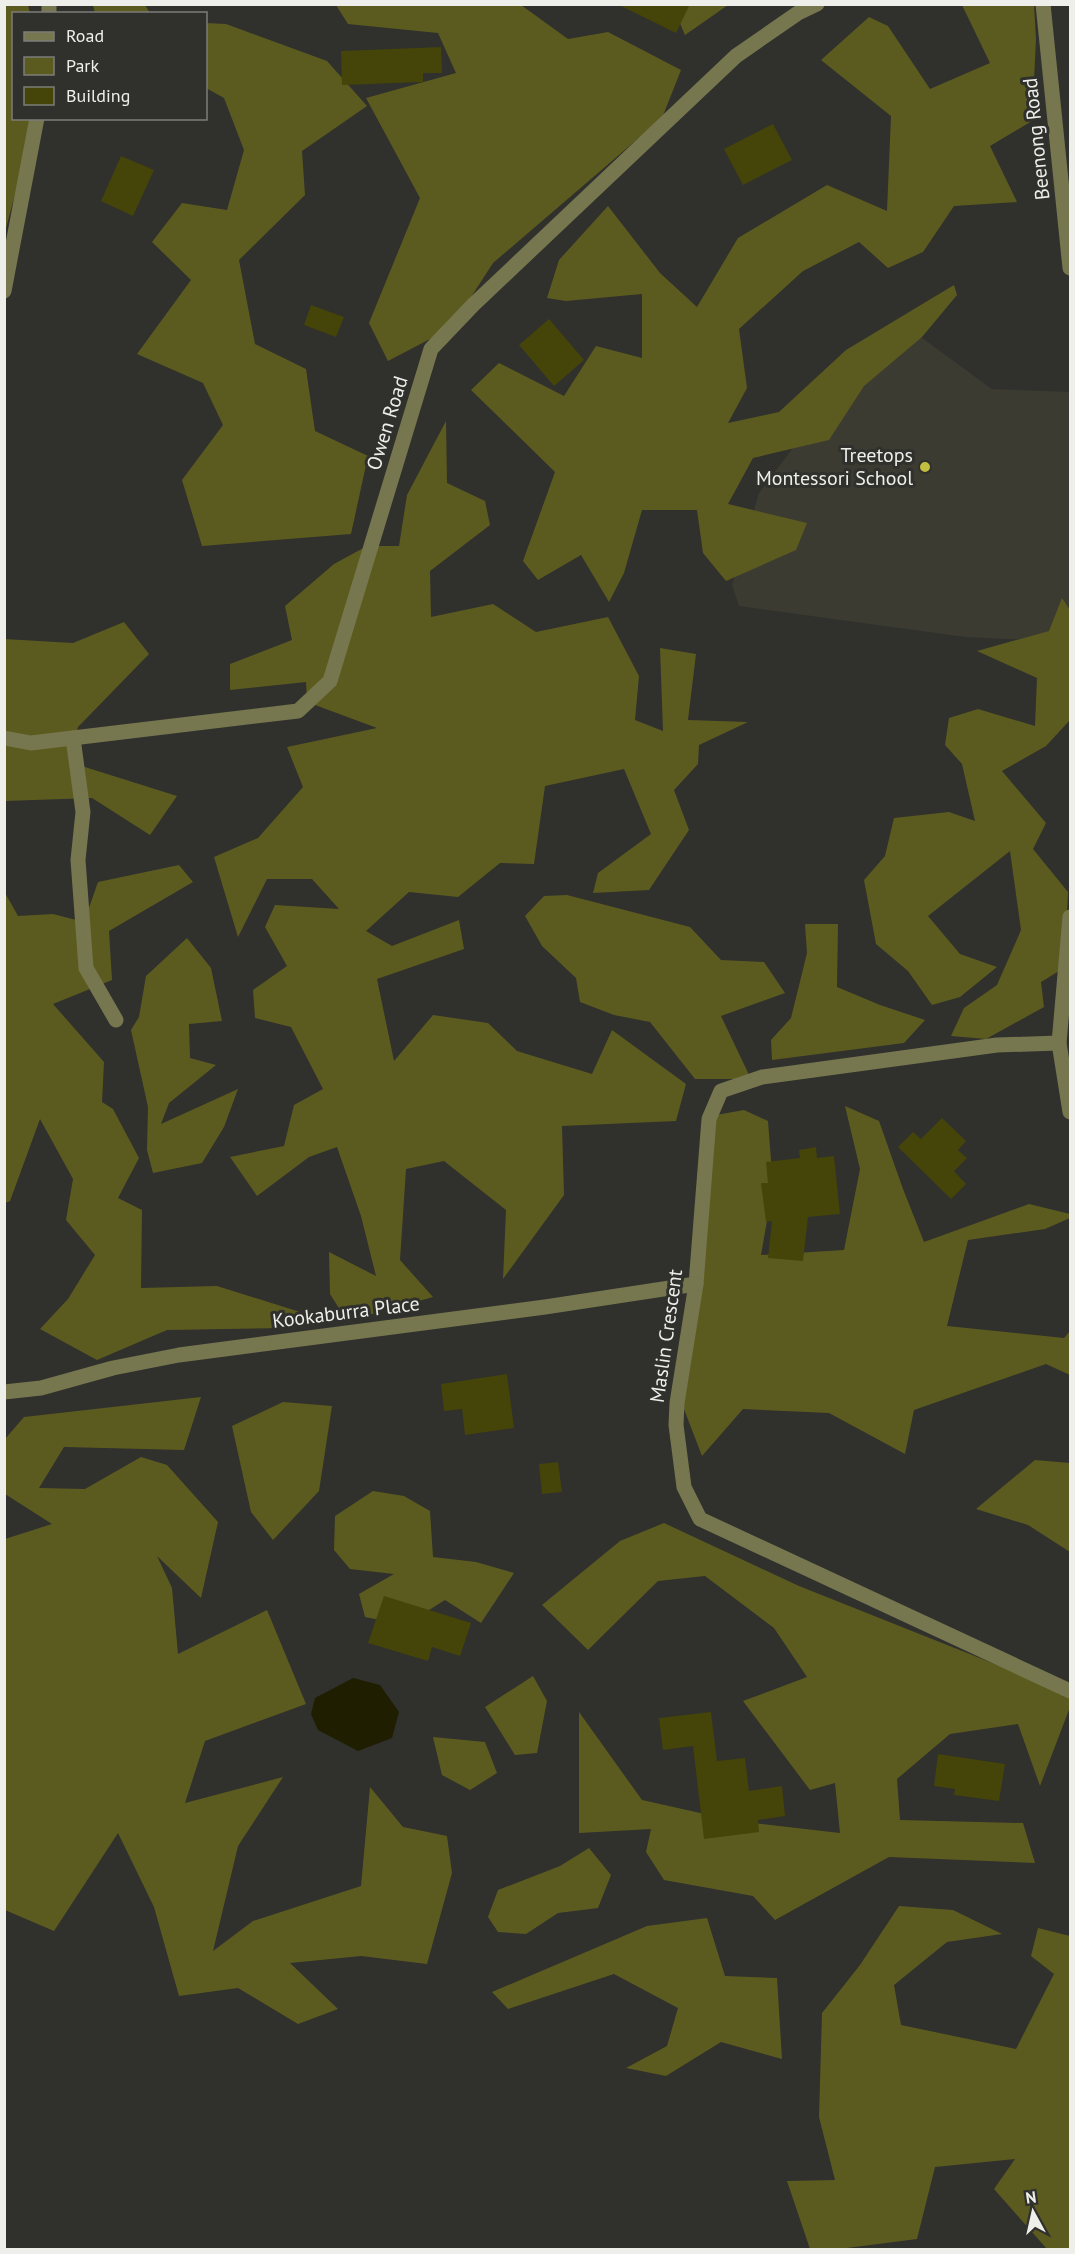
<svg xmlns="http://www.w3.org/2000/svg" width="1075" height="2254" viewBox="0 0 1075 2254" font-family="'PT Sans',sans-serif">
  <style>
    .built { fill: #3b3b32 }
    .green { fill: #5c5b1f }
    .water { fill: #1f1e00 }
    .building { fill: #454409 }
    .lines { fill: none; stroke-linecap: round; stroke-linejoin: round }
    .minor { stroke: #76764f; stroke-width: 15 }
    .poi-dot { fill: #c1be40; stroke: #30302d; stroke-width: 2 }
    .labels { text-anchor: middle; stroke-width: 6; stroke-linejoin: round; paint-order: stroke }
    .street-label { font-size: 20px; fill: #eeeeeb; stroke: #30302d }
    .poi-label { font-size: 20px; fill: #eeeeeb; stroke: #30302d; text-anchor: end }
  </style>
  <rect width="100%" height="100%" fill="#30302d"/>
  <path class="built" d="M914,332L992,389L1070,392V642L965,637L739,606L732,585L759,493L799,440Z"/>
  <g class="green">
    <path d="M5,5H28L30,13L14,14V118L35,119L5,232Z"/>
    <path d="M93,5H145L150,13H95Z"/>
    <path d="M336,5H521L568,39L608,32L681,70L662,118L493,263L451,328L388,361L369,323L420,198L366,98L456,73L438,33L348,24Z"/>
    <path d="M672,5H728L685,35Z"/>
    <path d="M962,5H1034L1036,39L1032,121L990,146L1017,202L954,206L923,252L888,268L859,242L803,271L739,329L747,388L728,423L779,412L846,350L954,285L957,295L922,337L864,386L829,440L753,458L728,504L807,523L796,550L726,581L703,553L697,510H642L624,573L609,602L581,555L538,580L523,561L555,472L471,390L499,363L564,396L596,346L642,358V294L566,301L547,298L559,260L608,206L660,273L697,307L738,238L827,185L887,211L891,116L821,60L869,17L888,26L930,89L990,63Z"/>
    <path d="M206,23L226,24L327,61L367,106L302,151L305,195L239,260L255,344L306,369L315,431L368,456L351,534L202,546L182,480L223,425L203,383L137,354L191,280L152,242L182,203L227,210L244,150L224,98L206,88Z"/>
    <path d="M446,421L447,483L485,501L490,525L430,571L431,617L493,604L536,632L608,617L639,676L635,720L663,731L660,648L696,654L688,720L748,722L699,745L698,764L674,790L689,830L649,890L593,893L598,873L651,834L624,769L545,786L534,864L500,863L458,897L409,892L366,931L392,946L459,920L464,949L377,979L394,1061L433,1015L488,1023L517,1051L592,1074L612,1030L686,1084L676,1121L562,1126L564,1195L503,1279L506,1210L444,1161L406,1169L400,1260L433,1297L347,1321L330,1294L329,1252L376,1276L361,1216L337,1147L309,1157L257,1196L230,1157L284,1146L294,1105L323,1089L291,1027L255,1018L253,990L287,966L265,927L275,905L339,909L312,879H267L238,937L214,857L258,838L303,787L287,747L377,728L307,702L306,682L230,690V664L292,640L285,606L334,564L367,546H399L407,495Z"/>
    <path d="M1062,598L1070,610V720L1046,746L1002,771L1046,823L1033,849L1068,892L1064,968L1041,982L1044,1007L986,1039L951,1036L964,1008L997,985L1021,930L1010,851L928,916L960,954L997,967L960,997L932,1005L908,971L876,944L864,880L885,856L894,818L949,812L975,821L962,764L945,745L949,718L978,709L1035,726L1037,678L977,651L1049,631Z"/>
    <path d="M124,622L149,654L78,727L69,762L177,796L150,835L92,798L5,801L4,639L73,643Z"/>
    <path d="M179,865L193,882L109,931L112,980L53,1004L104,1062L102,1102L113,1109L139,1158L118,1198L142,1210L141,1288L217,1286L300,1312L286,1328L167,1330L97,1360L40,1329L68,1299L95,1255L66,1220L73,1179L40,1119L10,1201L5,1203L4,891L18,916L53,914L84,922L98,882Z"/>
    <path d="M567,895L690,927L721,960L764,962L785,993L721,1016L751,1079H695L650,1022L614,1015L580,1002L576,978L542,946L525,916L544,896Z"/>
    <path d="M805,924H838L837,987L880,1005L925,1020L904,1043L772,1060L771,1040L791,1018L807,953Z"/>
    <path d="M187,938L211,968L222,1021L189,1024L190,1058L216,1065L169,1103L161,1124L238,1089L224,1127L202,1163L153,1173L147,1150L148,1107L131,1030L139,1017L146,976Z"/>
    <path d="M845,1106L879,1121L903,1189L924,1242L1029,1204L1070,1214V1218L1045,1229L968,1240L947,1326L1064,1338L1070,1331V1375L1046,1364L914,1410L905,1454L829,1413L743,1409L702,1456L674,1383L698,1313L705,1117L744,1110L768,1121L773,1186L761,1255L844,1250L860,1169Z"/>
    <path d="M201,1397L184,1450L64,1447L39,1488L85,1489L141,1457L167,1465L218,1522L201,1598L157,1556L172,1588L178,1654L267,1610L306,1704L205,1741L185,1803L283,1777L238,1846L213,1951L253,1921L361,1886L370,1787L403,1827L447,1836L452,1873L427,1964L361,1956L290,1963L338,2009L298,2024L238,1988L179,1996L154,1907L118,1833L54,1931L5,1910V1539L52,1524L5,1494V1439L24,1417Z"/>
    <path d="M283,1402L332,1406L319,1491L273,1540L251,1512L232,1426Z"/>
    <path d="M1035,1460L1070,1463V1552L1028,1525L976,1509Z"/>
    <path d="M373,1491L404,1496L430,1511L433,1557L476,1562L514,1573L481,1623L445,1600L405,1625L365,1617L359,1594L394,1574L350,1569L334,1550L335,1516Z"/>
    <path d="M664,1523L799,1586L1070,1694V1707L1040,1786L1018,1724L950,1734L897,1779L900,1820L1023,1823L1035,1863L889,1857L775,1920L753,1896L664,1880L646,1852L651,1829L579,1833V1712L642,1800L736,1821L840,1833L835,1783L810,1790L743,1701L807,1677L774,1628L705,1576L658,1581L588,1650L542,1605L620,1541Z"/>
    <path d="M533,1676L547,1701L537,1753L515,1755L485,1707Z"/>
    <path d="M433,1737L485,1742L497,1773L470,1790L442,1775Z"/>
    <path d="M589,1848L611,1875L598,1908L558,1913L526,1934L498,1932L488,1917L498,1890L560,1866Z"/>
    <path d="M899,1906L953,1910L1002,1934L947,1942L894,1985L901,2025L1016,2049L1054,1974L1031,1956L1038,1928L1070,1936V2249H1047L994,2189L1015,2159L935,2167L917,2239L839,2249H810L787,2181L835,2180L819,2117L822,2013L860,1965Z"/>
    <path d="M707,1918L725,1976L777,1978L782,2059L721,2042L666,2076L626,2068L667,2046L678,2008L614,1974L508,2009L492,1992L647,1926Z"/>
  </g>
  <path class="water" d="M353,1678L380,1685L399,1712L392,1738L358,1751L318,1730L311,1714L315,1698Z"/>
  <g class="building">
    <path d="M617,4H690L676,33Z"/>
    <path d="M441,47L442,73H423V82L342,85L341,51Z"/>
    <path d="M773,124L792,160L743,185L724,149Z"/>
    <path d="M121,156L154,170L133,216L101,201Z"/>
    <path d="M311,305L344,317L336,337L304,325Z"/>
    <path d="M549,319L584,360L554,386L519,345Z"/>
    <path d="M942,1118L966,1141L958,1150L967,1158L954,1171L966,1184L951,1199L898,1147L913,1132L921,1139Z"/>
    <path d="M816,1147L817,1158L834,1156L840,1214L808,1217L803,1261L768,1258L772,1221L766,1222L761,1183H768L766,1162L800,1158L799,1150Z"/>
    <path d="M507,1374L514,1428L465,1435L462,1409L444,1411L441,1384Z"/>
    <path d="M558,1462L562,1492L542,1494L539,1464Z"/>
    <path d="M384,1596L471,1623L460,1656L432,1647L428,1661L368,1643Z"/>
    <path d="M711,1712L717,1761L745,1758L749,1791L782,1786L785,1816L758,1820L759,1832L704,1839L693,1746L663,1750L659,1718Z"/>
    <path d="M938,1754L1005,1764L999,1801L954,1795L955,1789L934,1786Z"/>
  </g>
  <g class="lines">
    <g class="minor">
      <path d="M49,4V14"/>
      <path d="M1043,4L1070,268"/>
      <path d="M4,291L37,118"/>
      <path d="M4,738L31,743L298,711L330,681L431,349L473,305L736,56L798,13L817,4"/>
      <path d="M73,738L83,812L78,860L86,968L116,1020"/>
      <path d="M1070,917L1059,1043L1070,1112"/>
      <path d="M1059,1043L997,1045L762,1077L721,1091L709,1119L696,1284L677,1403L676,1425L684,1487L700,1519L1070,1691"/>
      <path d="M4,1392L41,1388L113,1368L179,1355L545,1307L696,1284"/>
    </g>
  </g>
  <circle class="poi-dot" cx="925" cy="467" r="6"/>
  <g class="labels">
    <g class="street-label">
      <text transform="translate(1036 139) rotate(-96)" y="7">Beenong Road</text>
      <text transform="translate(387 423) rotate(-73)" y="7">Owen Road</text>
      <text transform="translate(346 1312) rotate(-7)" y="7">Kookaburra Place</text>
      <text transform="translate(666 1336) rotate(-82)" y="7">Maslin Crescent</text>
    </g>
    <g class="poi-label">
      <text x="913" y="462">Treetops<tspan x="913" dy="23">Montessori School</tspan></text>
    </g>
  </g>
  <rect width="1075" height="2254" fill="none" stroke="#eeeeeb" stroke-width="12"/>
  <rect x="12" y="12" width="195" height="108" fill="#30302d" stroke="#7c7c79" stroke-width="1.5"/>
  <rect x="24" y="32" width="30" height="9" fill="#76764f" stroke="#7c7c79" stroke-width="1.5"/>
  <text x="66" y="42" font-size="18" fill="#eeeeeb">Road</text>
  <rect x="24" y="57" width="30" height="18" fill="#5c5b1f" stroke="#7c7c79" stroke-width="1.5"/>
  <text x="66" y="72" font-size="18" fill="#eeeeeb">Park</text>
  <rect x="24" y="87" width="30" height="18" fill="#454409" stroke="#7c7c79" stroke-width="1.5"/>
  <text x="66" y="102" font-size="18" fill="#eeeeeb">Building</text>
  <g transform="translate(1033 2212) rotate(352)" stroke="#30302d" stroke-width="4.5" paint-order="stroke">
  <path d="M0-4.5L10 22L0 15L-10 22Z" fill="#eeeeeb"/>
  <text y="-9" font-size="16" font-weight="bold" text-anchor="middle" fill="#eeeeeb">N</text>
  </g>
</svg>
